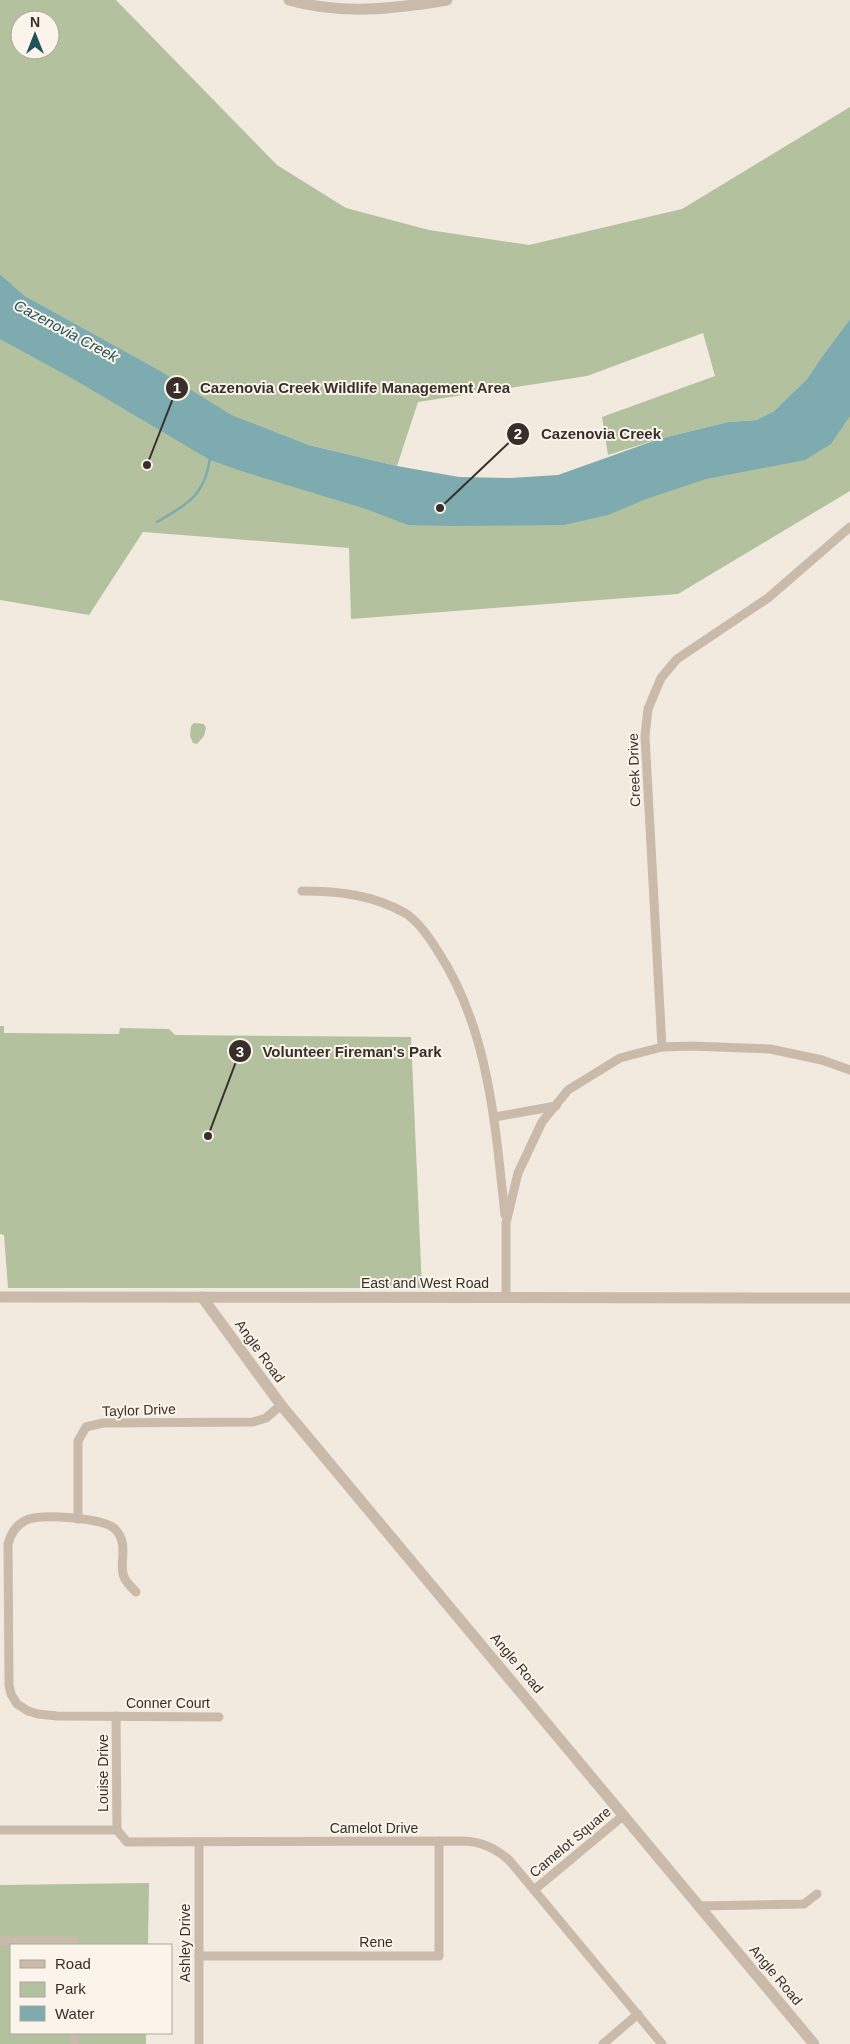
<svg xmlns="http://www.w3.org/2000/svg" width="850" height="2044" viewBox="0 0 850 2044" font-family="Helvetica,sans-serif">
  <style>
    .green { fill: #b4c19e; fill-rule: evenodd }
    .water { fill: #7eabaf }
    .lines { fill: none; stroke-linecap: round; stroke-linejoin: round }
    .stream { stroke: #7eabaf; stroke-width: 2.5 }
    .minor { stroke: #cabaaa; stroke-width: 9 }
    .tertiary { stroke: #cabaaa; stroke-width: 11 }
    .labels { text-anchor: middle; stroke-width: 4; stroke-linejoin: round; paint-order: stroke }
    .street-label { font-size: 14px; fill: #382f2a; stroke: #faf4eb }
    .water-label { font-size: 15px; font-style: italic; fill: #205359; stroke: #faf4eb }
    .leader { fill: none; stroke: #382f2a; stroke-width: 2 }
    .callout-dot { fill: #382f2a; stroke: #faf4eb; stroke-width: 2 }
    .mark-label { font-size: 15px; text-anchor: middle; font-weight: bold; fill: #fff }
    .callout-label { font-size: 15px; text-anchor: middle; font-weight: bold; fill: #382f2a; stroke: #faf4eb; stroke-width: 4; stroke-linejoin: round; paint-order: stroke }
  </style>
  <rect width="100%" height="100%" fill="#f2eade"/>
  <g class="green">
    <path d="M0,0H116L277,165L346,208L429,230L529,245L682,209L850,107V319L821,358L807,379L774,411L756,420L728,422L659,439L608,455L602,417L715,376L703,333L587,376L418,402L397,466L309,445L232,415L159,370L25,296L0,274ZM20,20H50V50H20Z"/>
    <path d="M0,307L209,439L427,505L796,436L850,364V491L678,594L351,619L349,548L143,532L89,615L0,600Z"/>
    <path d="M194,723L204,724L206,728L204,736L197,744L193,743L190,736L191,726Z"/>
    <path d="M0,1026H4V1033L119,1034L120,1028L169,1029L175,1035L411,1037L422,1288H8L4,1235L0,1234Z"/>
    <path d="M149,1883L148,1945H11V2033H146V2044H0V1885Z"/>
  </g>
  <path class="water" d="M0,274L25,296L159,370L232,415L309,445L397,466L459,477L510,478L558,475L659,439L728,422L756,420L774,411L807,379L821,358L850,319V416L831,444L805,460L706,479L646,499L608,515L564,525L453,526L408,525L366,509L241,471L210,460L75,380L0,339Z"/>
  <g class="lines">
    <path class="stream" d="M157,522C187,504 205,496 210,458"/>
    <g class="minor">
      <path d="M302,891C339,891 373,895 405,913C418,921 429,937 437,950C489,1028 495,1125 505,1215"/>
      <path d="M662,1047L645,736L648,709L661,678L677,659L768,598L850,527"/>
      <path d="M495,1117L556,1106"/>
      <path d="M506,1298V1223L518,1173L542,1122L568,1090L620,1058L662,1047L691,1046L770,1049L822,1060L850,1070"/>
      <path d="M78,1519V1441L86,1427L103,1423L253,1422L266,1418L281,1405"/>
      <path d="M136,1592C132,1588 126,1582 124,1577C118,1562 130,1545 115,1529C104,1518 44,1514 29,1519C17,1523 11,1533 8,1544L9,1685L11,1694L17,1704L28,1711L38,1714L57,1716L219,1717"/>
      <path d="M116,1716L117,1830"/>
      <path d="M0,1830H117L127,1842L464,1841C482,1842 495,1848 509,1860L662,2044"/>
      <path d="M199,1842V2044"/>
      <path d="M534,1890L624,1815"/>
      <path d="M699,1906L804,1904L817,1894"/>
      <path d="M0,1941H74V1945"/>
      <path d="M199,1956H439V1841"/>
      <path d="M75,2033V2044"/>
      <path d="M603,2044L638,2014"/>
    </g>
    <g class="tertiary">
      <path d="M289,0C341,15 394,9 447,0"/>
      <path d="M0,1297L850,1298"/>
      <path d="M202,1297L281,1405L814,2044"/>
    </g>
  </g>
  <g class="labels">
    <g class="street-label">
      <text transform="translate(634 770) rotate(-92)" y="5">Creek Drive</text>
      <text x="425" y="1288">East and West Road</text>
      <text transform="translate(260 1351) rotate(54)" y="5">Angle Road</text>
      <text transform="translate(139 1410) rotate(-2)" y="5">Taylor Drive</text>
      <text transform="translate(517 1663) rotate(50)" y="5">Angle Road</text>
      <text x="168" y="1708">Conner Court</text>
      <text transform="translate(103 1773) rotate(-90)" y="5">Louise Drive</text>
      <text x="374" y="1833">Camelot Drive</text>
      <text transform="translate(570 1842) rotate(-40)" y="5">Camelot Square</text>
      <text x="376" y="1947">Rene</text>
      <text transform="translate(185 1943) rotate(-90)" y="5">Ashley Drive</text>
      <text transform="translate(776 1975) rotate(50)" y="5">Angle Road</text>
    </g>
    <g class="water-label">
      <text transform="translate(66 331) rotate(28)" y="5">Cazenovia Creek</text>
    </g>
  </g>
  <path class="leader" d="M147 465L177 388M440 508L518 434M208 1136L240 1051"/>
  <g class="callout-dot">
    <circle cx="147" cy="465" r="5"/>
    <circle cx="440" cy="508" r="5"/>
    <circle cx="208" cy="1136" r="5"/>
    <circle cx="177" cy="388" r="12"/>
    <circle cx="518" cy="434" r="12"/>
    <circle cx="240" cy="1051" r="12"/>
  </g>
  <g class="mark-label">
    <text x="177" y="393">1</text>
    <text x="518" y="439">2</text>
    <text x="240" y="1057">3</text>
  </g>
  <g class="callout-label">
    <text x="355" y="393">Cazenovia Creek Wildlife Management Area</text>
    <text x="601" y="439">Cazenovia Creek</text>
    <text x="352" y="1057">Volunteer Fireman's Park</text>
  </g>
  <rect x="10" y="1944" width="162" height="90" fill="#faf4eb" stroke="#aca59e"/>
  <rect x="20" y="1960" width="25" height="8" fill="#cabaaa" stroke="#aca59e"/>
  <text x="55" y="1969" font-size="15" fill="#382f2a">Road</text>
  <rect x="20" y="1982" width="25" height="15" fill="#b4c19e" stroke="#aca59e"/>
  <text x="55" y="1994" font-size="15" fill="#382f2a">Park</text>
  <rect x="20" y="2006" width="25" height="15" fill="#7eabaf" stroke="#aca59e"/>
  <text x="55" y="2019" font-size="15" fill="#382f2a">Water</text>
  <g transform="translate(35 35)"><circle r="24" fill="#faf4eb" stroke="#aca59e"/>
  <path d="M0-4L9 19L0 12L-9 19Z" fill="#205359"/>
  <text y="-8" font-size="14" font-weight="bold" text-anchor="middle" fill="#382f2a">N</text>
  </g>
</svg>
